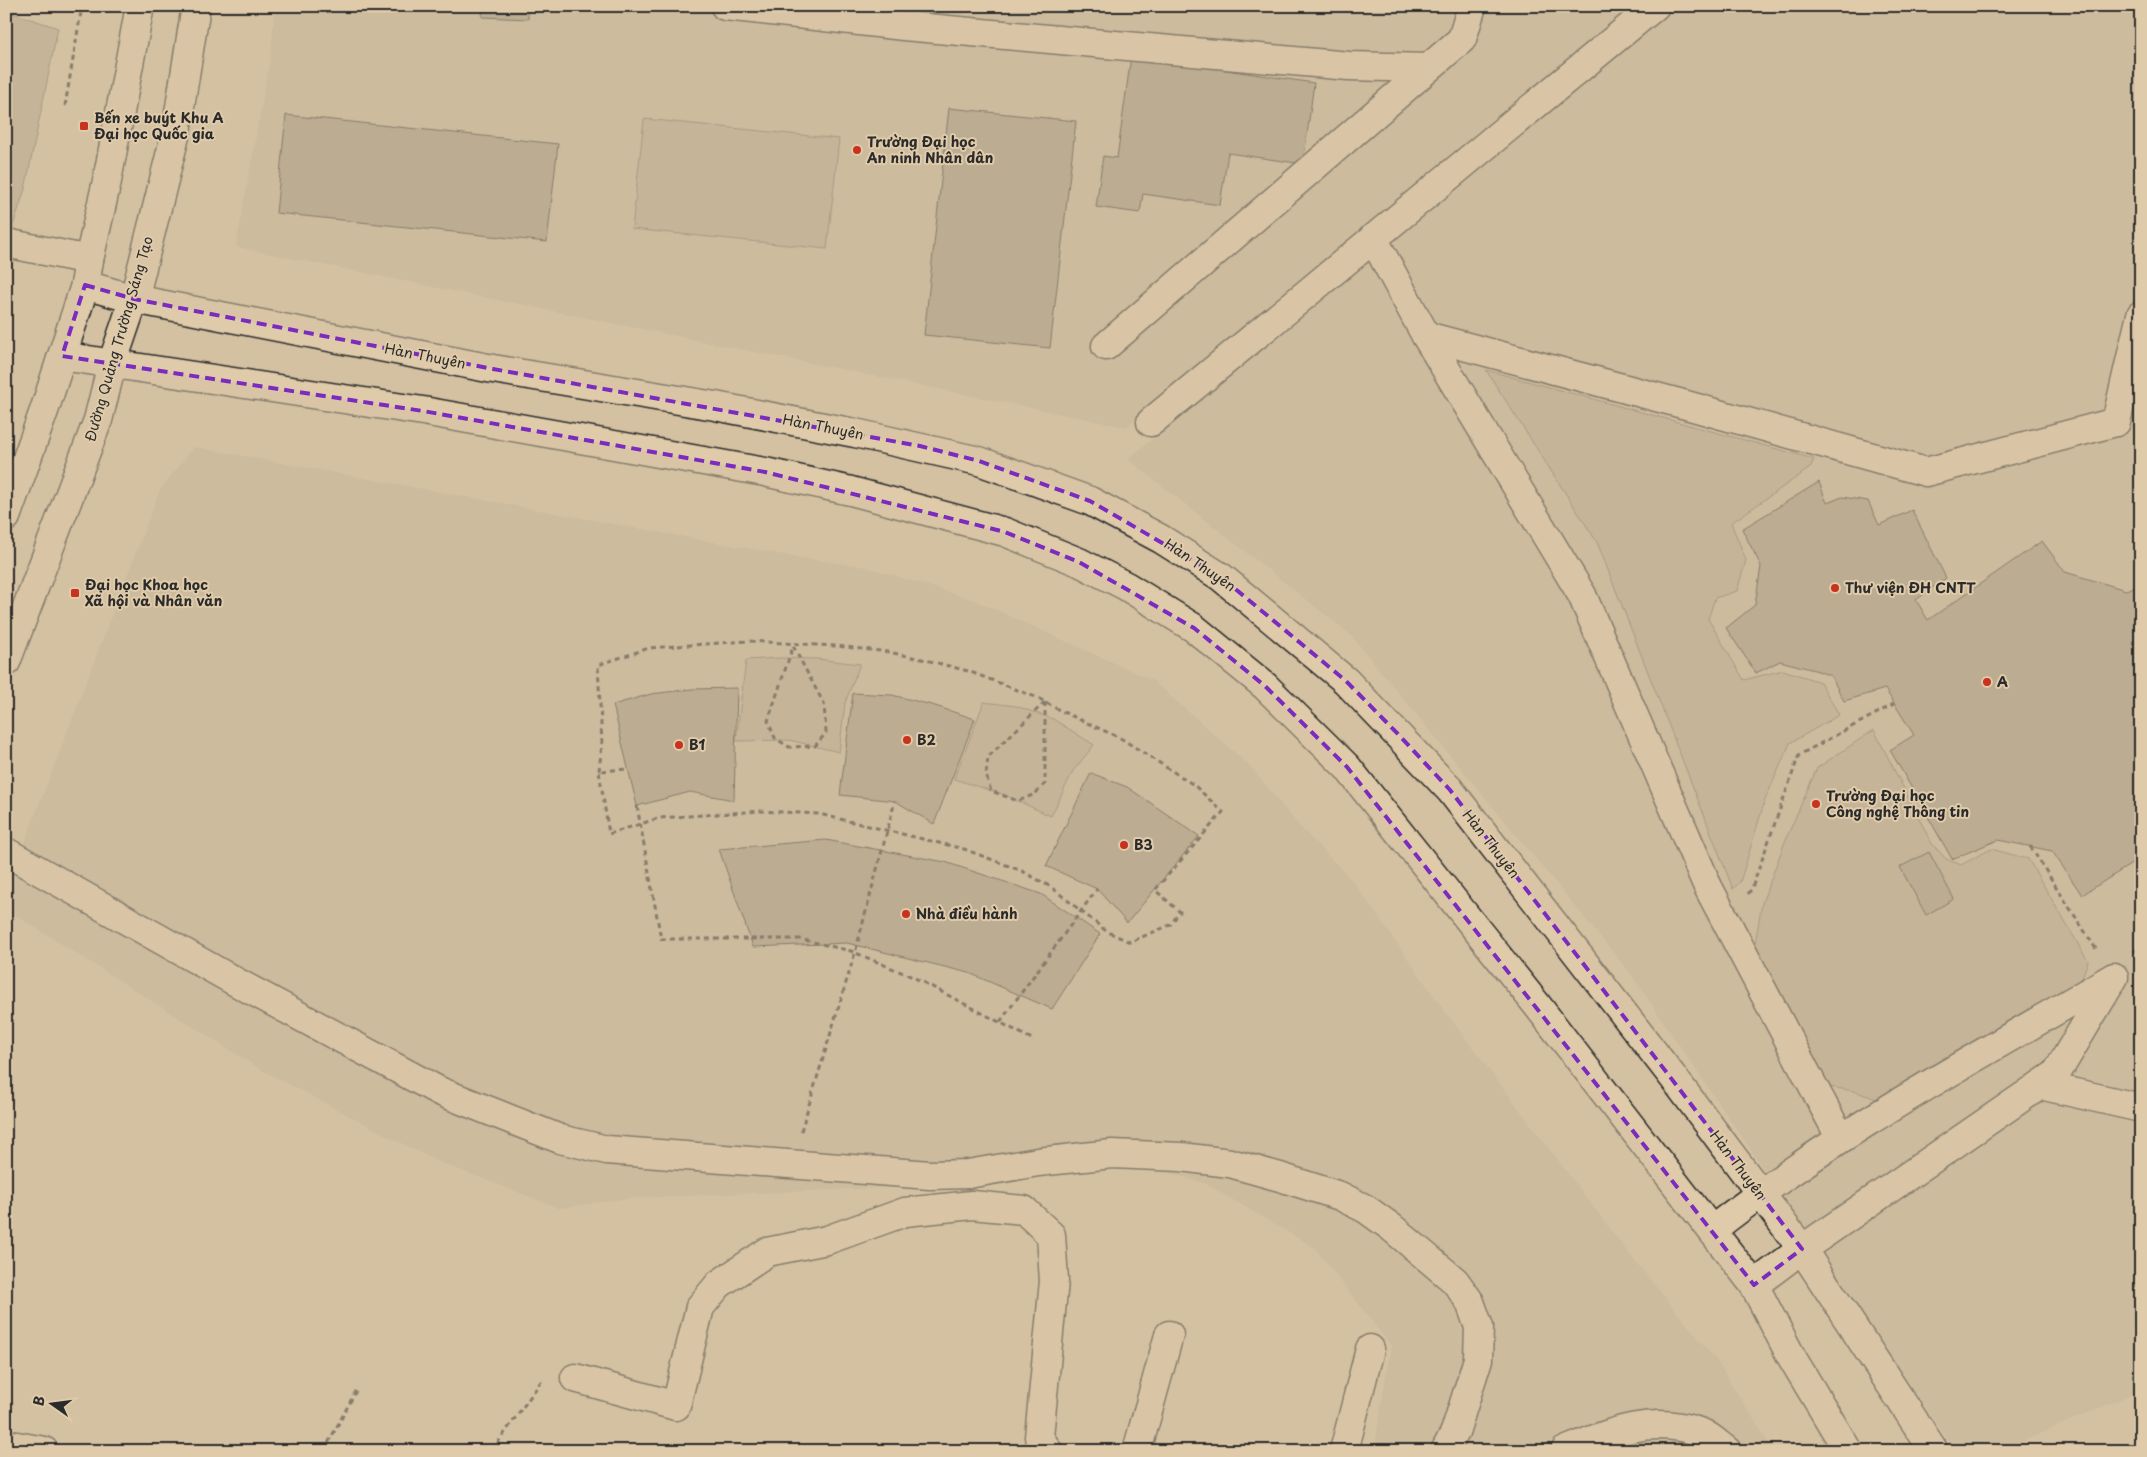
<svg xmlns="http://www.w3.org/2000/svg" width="2147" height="1457" viewBox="0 0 2147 1457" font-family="'Playpen Sans',sans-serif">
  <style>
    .built { fill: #c4b397 }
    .green { fill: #b5a58c; stroke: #70685c }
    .building { fill: #a0937e; stroke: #2b2b2b }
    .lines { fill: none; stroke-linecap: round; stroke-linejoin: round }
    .minor-casing { stroke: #2b2b2b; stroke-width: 31 }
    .path { stroke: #2b2b2b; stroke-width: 3; stroke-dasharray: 5 4; stroke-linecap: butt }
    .minor { stroke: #dfcbaa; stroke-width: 28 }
    .marked { fill: none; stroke: #7b2cbf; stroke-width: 4; stroke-dasharray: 10 6; stroke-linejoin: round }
    .poi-dot { fill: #c8321e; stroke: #dfcbaa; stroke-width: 2 }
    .labels { text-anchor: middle; stroke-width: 4; stroke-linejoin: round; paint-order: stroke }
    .poi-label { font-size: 14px; font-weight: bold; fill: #2b2b2b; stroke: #dfcbaa; text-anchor: start }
    .street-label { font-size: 14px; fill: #2b2b2b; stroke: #dfcbaa }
  </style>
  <rect width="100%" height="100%" fill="#d4c1a2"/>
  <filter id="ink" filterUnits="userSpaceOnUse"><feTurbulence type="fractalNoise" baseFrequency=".02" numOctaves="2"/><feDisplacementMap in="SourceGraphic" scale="10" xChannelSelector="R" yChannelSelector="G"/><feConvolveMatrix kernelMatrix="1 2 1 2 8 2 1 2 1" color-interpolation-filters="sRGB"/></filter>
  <g filter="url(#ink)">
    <g class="built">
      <path d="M275,6H1634L1126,427L236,247L271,53Z"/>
      <path d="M1676,6H2141V1390L2000,1451H1955L1631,974L1350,634L1128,459Z"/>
      <path d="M194,447L789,556L866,567L974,600L1152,680L1249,765L1299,826L1352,880L1447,1014L1626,1250L1716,1360L1774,1451H1374L1391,1346L1315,1248L1204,1183L1144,1166L927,1186L630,1198L559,1208L434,1160L260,1069L6,909V891L160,490Z"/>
    </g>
    <g class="green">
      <path d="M6,11L58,28L25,189L6,247Z"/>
      <path d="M644,119L839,139L827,249L632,229Z"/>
      <path d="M1486,370L1814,459L1810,468L1731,523L1746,560L1737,591L1715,598L1708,619L1744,680L1783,670L1820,682L1839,715L1790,743L1765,800L1740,882L1733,889L1597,542Z"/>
      <path d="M781,658L817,659L860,664L845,703L839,752L789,740L736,741L746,660Z"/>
      <path d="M984,702L1016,706L1053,719L1094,745L1073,771L1051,816L1005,795L954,779Z"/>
      <path d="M1874,730L1932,844L1946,859L1961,865L1991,849L2028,859L2088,961L2081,980L1998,1037L1879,1100L1854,1091L1830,1087L1755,944L1762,903L1786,839L1817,768Z"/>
    </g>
    <g class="building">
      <path d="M361,6H406V8Z"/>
      <path d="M483,6H528V19L482,17Z"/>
      <path d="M1131,56L1314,83L1303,164L1228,153L1220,205L1143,194L1140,213L1096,207L1103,156L1117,158Z"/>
      <path d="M949,108L1076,121L1050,348L924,335Z"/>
      <path d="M286,115L558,144L547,242L276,213Z"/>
      <path d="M1819,482L1827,503L1842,497L1868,501L1879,525L1912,510L1946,578L1916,600L1928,620L2042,541L2065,572L2126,590L2141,584V858L2082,895L2052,851L1998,840L1952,859L1890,750L1914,735L1885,689L1844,701L1831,676L1818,671L1780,661L1756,673L1726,628L1755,605L1761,566L1742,529Z"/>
      <path d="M737,688L734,800L690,792L637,806L613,705L651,694L692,689Z"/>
      <path d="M853,693L892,695L932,705L975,719L934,824L895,801L840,795Z"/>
      <path d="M1091,773L1127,787L1199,836L1127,923L1097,889L1046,866Z"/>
      <path d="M826,840L945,862L1041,894L1100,934L1052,1009L969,973L847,943L753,947L719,849Z"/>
      <path d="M1929,852L1954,899L1926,915L1900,867Z"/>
      <path d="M1612,1447L1646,1449L1663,1447L1673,1451H1594Z"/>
    </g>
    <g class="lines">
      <defs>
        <g id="minor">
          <path d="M725,6L904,26L1349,66L1428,68"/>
          <path d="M1373,238L1426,336L1582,595L1708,887L1840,1137"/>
          <path d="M6,243L89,260"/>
          <path d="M85,285L134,299L493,369L715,406L855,433L979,461L1090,501L1161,539L1221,577L1346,681L1450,790L1676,1081L1802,1249L1934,1451"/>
          <path d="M1426,336L1679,403L1926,472L2116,422L2141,315"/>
          <path d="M1106,346L1462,39L1472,6"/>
          <path d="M62,356L423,411L765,472L851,491L1005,532L1079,562L1126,586L1194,628L1265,686L1347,767L1537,1005L1754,1285L1791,1356L1848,1451"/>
          <path d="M1151,422L1655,6"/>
          <path d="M6,517L45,408L85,285L89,260L107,181L140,6"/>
          <path d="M6,662L98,420L112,364L134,299L176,132L196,6"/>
          <path d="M6,852L236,982L439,1091L560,1139L607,1150L930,1175L968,1174L1038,1162L1112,1154L1181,1157L1230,1163L1280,1177L1340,1196L1366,1209L1391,1227L1455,1281L1470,1302L1479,1327L1478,1359L1455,1432L1445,1451"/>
          <path d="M2040,1085L2141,1108"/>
          <path d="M1712,1230C1836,1132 1976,1058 2112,978"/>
          <path d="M1754,1285L1802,1249L2056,1074L2114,977"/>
          <path d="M575,1378L676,1406L700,1307L719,1284L767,1252L827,1240L905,1212L972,1205L1024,1210L1051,1235L1054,1281L1039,1437L1048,1451"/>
          <path d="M6,1444L44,1451"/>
          <path d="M1137,1451L1169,1335"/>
          <path d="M1344,1451L1370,1349"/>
          <path d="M1565,1451C1611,1432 1652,1414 1702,1433C1711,1437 1719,1445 1727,1451"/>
        </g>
      </defs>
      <use href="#minor" class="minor-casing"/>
      <g class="path">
        <path d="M65,106L82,6"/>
        <path d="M793,646L824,704L826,733L815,746L789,747L775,738L768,721Z"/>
        <path d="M1045,702V784L1035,794L1018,801L991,791L986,775L988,757Z"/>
        <path d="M599,771L602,744L598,665L649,648L748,641L837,646L888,652L922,659L968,671L1038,698L1059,710L1122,739L1194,785L1223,812L1155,890L1180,912L1170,925L1130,942L1106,931L1051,887L1022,871L964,849L819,814L761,811L659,818L609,834L599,771L628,769"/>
        <path d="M637,806L661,939H800L851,951L913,977L1032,1039"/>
        <path d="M2030,846L2096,949"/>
        <path d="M1748,894L1752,888L1799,755L1894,704"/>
        <path d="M2134,952L2141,943"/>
        <path d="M1000,1022L1097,889"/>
        <path d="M801,1131L855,953L895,801"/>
        <path d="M324,1451L357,1389"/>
        <path d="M492,1451L542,1380"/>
      </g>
      <use href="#minor" class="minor"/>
    </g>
  </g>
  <path d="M0 0H2147V1457H0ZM85,285L134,299L493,369L920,446L979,461L1090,501L1221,577L1346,681L1397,733L1450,790L1802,1249L1754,1285L1347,767L1265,686L1194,628L1079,562L1005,532L765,472L423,411L62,356Z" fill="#d4c1a2" fill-opacity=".55" fill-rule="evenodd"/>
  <path class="marked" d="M85,285L134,299L493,369L920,446L979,461L1090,501L1221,577L1346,681L1397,733L1450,790L1802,1249L1754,1285L1347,767L1265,686L1194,628L1079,562L1005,532L765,472L423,411L62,356Z"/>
  <g class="poi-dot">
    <rect x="79" y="121" width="10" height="10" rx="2.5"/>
    <circle cx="857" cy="150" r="5"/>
    <circle cx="1835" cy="588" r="5"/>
    <rect x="70" y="588" width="10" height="10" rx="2.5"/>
    <circle cx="1987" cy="682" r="5"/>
    <circle cx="907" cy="740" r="5"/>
    <circle cx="679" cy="745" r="5"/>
    <circle cx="1816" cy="804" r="5"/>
    <circle cx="1124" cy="845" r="5"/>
    <circle cx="906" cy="914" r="5"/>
  </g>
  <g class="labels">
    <g class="poi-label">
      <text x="94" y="123">Bến xe buýt Khu A<tspan x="94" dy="16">Đại học Quốc gia</tspan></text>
      <text x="867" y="147">Trường Đại học<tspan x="867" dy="16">An ninh Nhân dân</tspan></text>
      <text x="85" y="590">Đại học Khoa học<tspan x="85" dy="16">Xã hội và Nhân văn</tspan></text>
      <text x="1845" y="593">Thư viện ĐH CNTT</text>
      <text x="1997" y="687">A</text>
      <text x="917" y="745">B2</text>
      <text x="689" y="750">B1</text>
      <text x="1826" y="801">Trường Đại học<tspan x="1826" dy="16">Công nghệ Thông tin</tspan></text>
      <text x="1134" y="850">B3</text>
      <text x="916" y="919">Nhà điều hành</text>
    </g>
    <g class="street-label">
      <text transform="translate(119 339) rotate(-74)" y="5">Đường Quảng Trường Sáng Tạo</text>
      <text transform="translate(425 356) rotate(11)" y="5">Hàn Thuyên</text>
      <text transform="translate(823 427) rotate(11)" y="5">Hàn Thuyên</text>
      <text transform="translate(1200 565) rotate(34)" y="5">Hàn Thuyên</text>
      <text transform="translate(1491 844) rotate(52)" y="5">Hàn Thuyên</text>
      <text transform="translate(1738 1165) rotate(53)" y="5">Hàn Thuyên</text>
    </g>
  </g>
  <rect width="2147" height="1457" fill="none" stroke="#dfcbaa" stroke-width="25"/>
  <rect x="12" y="12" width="2122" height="1432" fill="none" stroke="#2b2b2b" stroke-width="2" filter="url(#ink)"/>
  <g transform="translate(52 1404) rotate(284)" stroke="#dfcbaa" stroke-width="4" paint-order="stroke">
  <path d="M0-4L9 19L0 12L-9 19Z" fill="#2b2b2b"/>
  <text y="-8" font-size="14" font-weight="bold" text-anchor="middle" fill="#2b2b2b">B</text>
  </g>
</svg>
